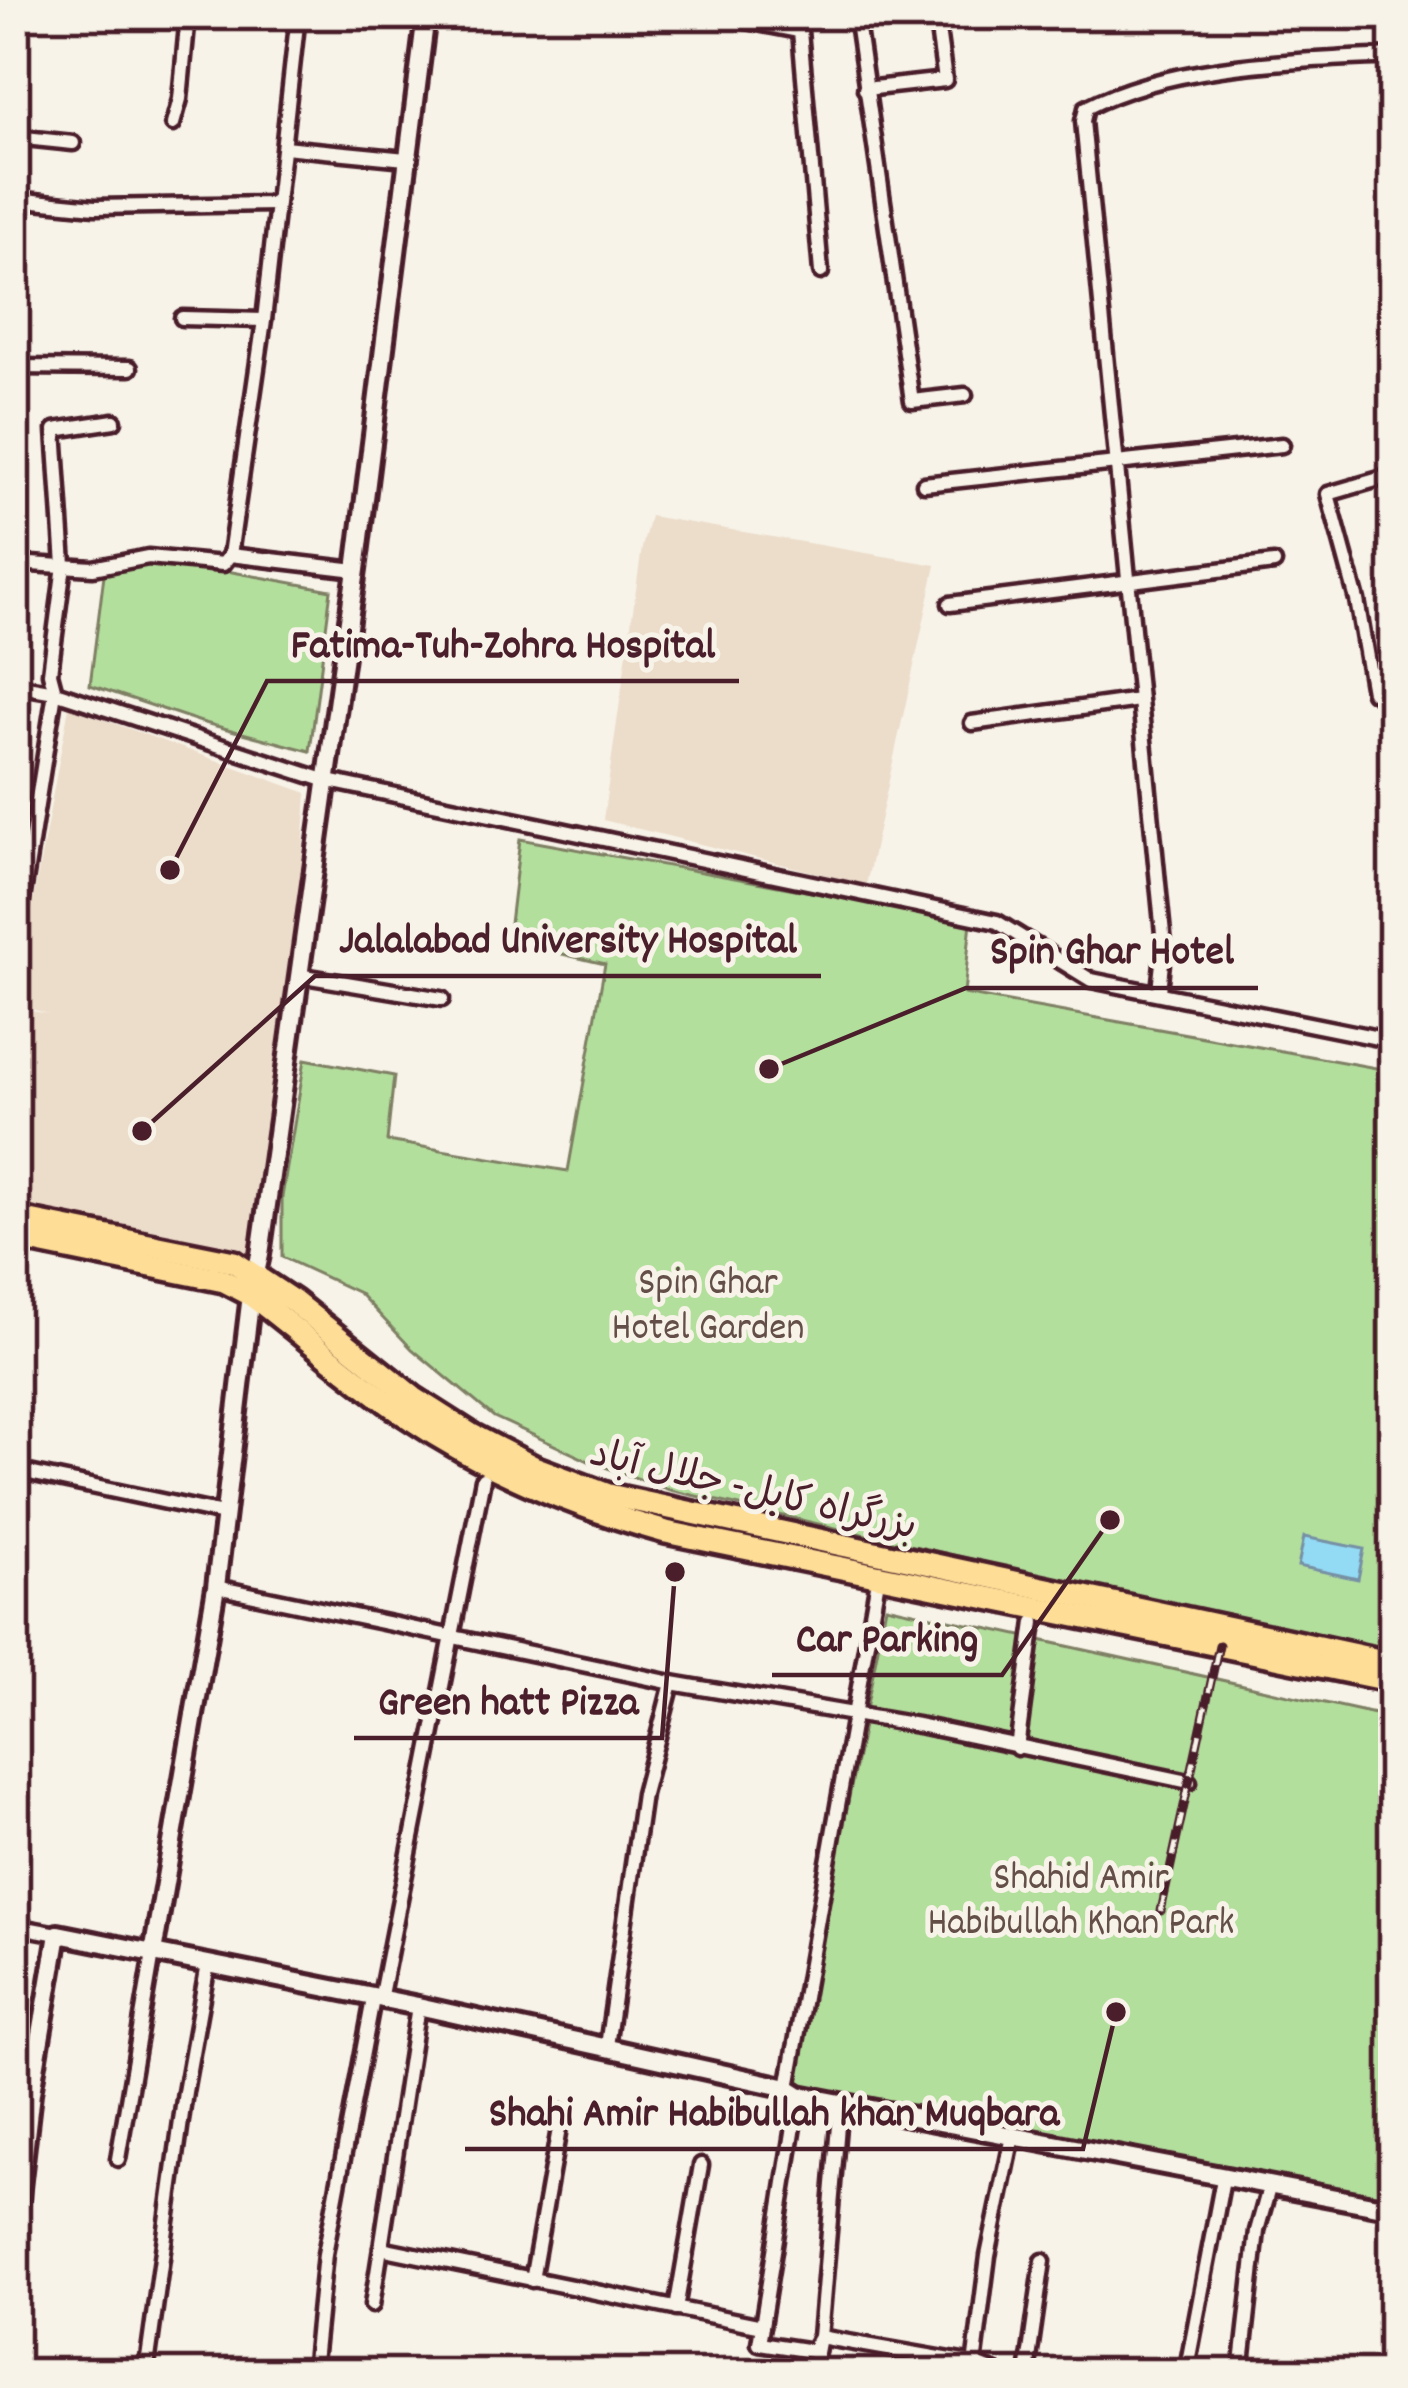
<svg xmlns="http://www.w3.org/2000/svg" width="1408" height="2388" viewBox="0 0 1408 2388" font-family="Dekko,'Playpen Sans Arabic',sans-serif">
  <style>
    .built { fill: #ecdcca }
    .green { fill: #b3df9d; stroke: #7e7f64; stroke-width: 3 }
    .water { fill: #93dbf5; stroke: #7690a4; stroke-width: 3 }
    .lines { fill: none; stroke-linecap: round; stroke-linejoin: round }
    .street-casing { stroke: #4a1f2b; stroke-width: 21 }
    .secondary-casing { stroke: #4a1f2b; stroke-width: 26 }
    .highway-casing { stroke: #4a1f2b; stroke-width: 30 }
    .street { stroke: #f7f3e8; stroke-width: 12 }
    .secondary { stroke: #f7f3e8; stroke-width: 16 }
    .highway { stroke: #fedd96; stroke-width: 21 }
    .rail-casing { stroke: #4a1f2b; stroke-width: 9 }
    .rail { stroke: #f7f3e8; stroke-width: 4.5; stroke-dasharray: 14; stroke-linecap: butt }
    .labels { text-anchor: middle; stroke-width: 10; stroke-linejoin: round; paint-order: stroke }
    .park-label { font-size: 39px; fill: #644f48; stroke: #f7f3e8 }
    .street-label { font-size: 39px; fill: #4a1f2b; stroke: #f7f3e8 }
    .leader { fill: none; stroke: #4a1f2b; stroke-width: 4.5 }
    .callout-dot { fill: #4a1f2b; stroke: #f7f3e8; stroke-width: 4.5 }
    .callout-label { font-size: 42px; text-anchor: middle; font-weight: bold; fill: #4a1f2b; stroke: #f7f3e8; stroke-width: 10; stroke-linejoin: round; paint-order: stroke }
  </style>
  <rect width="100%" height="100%" fill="#f7f3e8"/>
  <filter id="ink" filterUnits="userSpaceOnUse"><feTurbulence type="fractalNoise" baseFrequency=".00833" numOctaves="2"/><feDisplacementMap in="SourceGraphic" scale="24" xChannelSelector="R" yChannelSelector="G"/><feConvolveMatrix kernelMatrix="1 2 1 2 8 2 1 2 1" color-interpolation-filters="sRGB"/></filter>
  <g filter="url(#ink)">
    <g class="built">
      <path d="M650,516L936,565L866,885L603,820L642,548Z"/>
      <path d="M69,707L307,793L296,946L252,1261L15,1211V1008L49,1014L15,1004V998Z"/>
    </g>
    <g class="green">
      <path d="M178,562L331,590L310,751L201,722L90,685L105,567Z"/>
      <path d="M520,839L971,921L964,994L1393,1071V1656L670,1490L591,1462L494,1417L412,1349L359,1293L282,1257V1197L305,1059L394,1076L387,1141L568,1171L605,964L541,949V936L509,932Z"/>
      <path d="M886,1606L1393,1718V2200L793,2087Z"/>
    </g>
    <path class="water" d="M1304,1537L1364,1549L1358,1579L1298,1566Z"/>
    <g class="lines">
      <defs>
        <g id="street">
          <path d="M716,15L799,31"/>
          <path d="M791,15L800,31L821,272"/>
          <path d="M856,15L912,401L965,395"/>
          <path d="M865,89L945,80L936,15"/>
          <path d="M173,124L180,99L188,15"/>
          <path d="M15,137L73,143"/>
          <path d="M284,147L406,159"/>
          <path d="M15,199L95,207L276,204"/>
          <path d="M182,318L264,320"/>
          <path d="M15,367L130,368"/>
          <path d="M1393,475L1328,494L1357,600L1373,692L1393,703"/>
          <path d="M924,484L1282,445"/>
          <path d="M230,555L264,320L298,15"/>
          <path d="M15,563L93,568L148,557L223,564L230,555L356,570"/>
          <path d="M950,604L1274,563"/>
          <path d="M15,685L55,692L324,780L997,922L1091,980L1393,1041"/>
          <path d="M972,723L1139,700"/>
          <path d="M15,944L55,692L50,673L64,565L55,430L114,421"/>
          <path d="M298,975L442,999"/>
          <path d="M1159,991L1164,944L1083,121L1086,108C1173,63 1297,61 1393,56"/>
          <path d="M15,1470L223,1514"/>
          <path d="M216,1587L672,1683L923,1726L1189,1782"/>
          <path d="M1017,1748L1034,1622"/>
          <path d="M15,1926L58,1934"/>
          <path d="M380,2000L483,1479"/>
          <path d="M418,2006L381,2248L762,2326L759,2343L812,2351L820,2337L974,2364L997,2373"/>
          <path d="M607,2046L643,1794L672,1683"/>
          <path d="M788,2088L879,1574"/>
          <path d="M118,2159L153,1953"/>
          <path d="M532,2280L562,2112"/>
          <path d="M372,2305L381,2248"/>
          <path d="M676,2309L701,2165"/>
          <path d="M762,2326L799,2095"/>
          <path d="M146,2373L185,2092L208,1964"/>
          <path d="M313,2373L325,2254L373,1999"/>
          <path d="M813,2373L820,2337L840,2102"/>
          <path d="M973,2373L988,2256L1013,2136"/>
          <path d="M1027,2373L1043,2261"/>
          <path d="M1186,2373L1223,2179"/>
          <path d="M1241,2373L1257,2231L1269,2188"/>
        </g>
        <g id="secondary">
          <path d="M153,1953L216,1587L251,1295L260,1255L356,570L426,15"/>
          <path d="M15,2231L31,2093L58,1934L418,2006L788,2088L799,2095L1393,2209"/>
        </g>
        <g id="highway">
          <path d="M15,1218L234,1262L293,1301L414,1398L472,1435L534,1467L609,1495L1393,1663"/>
          <path d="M15,1238L224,1281L251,1295C303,1334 351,1378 405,1415C486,1470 571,1506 666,1532L1393,1681"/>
        </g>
      </defs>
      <use href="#street" class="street-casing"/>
      <use href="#secondary" class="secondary-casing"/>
      <use href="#highway" class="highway-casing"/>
      <use href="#street" class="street"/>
      <use href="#secondary" class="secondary"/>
      <use href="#highway" class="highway"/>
      <defs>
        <path id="rail" d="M1161,1911L1219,1645"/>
      </defs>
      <use href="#rail" class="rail-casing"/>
      <use href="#rail" class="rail"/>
    </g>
  </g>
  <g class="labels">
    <g class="park-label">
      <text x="708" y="1293">Spin Ghar<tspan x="708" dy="45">Hotel Garden</tspan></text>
      <text x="1081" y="1888">Shahid Amir<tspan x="1081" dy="45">Habibullah Khan Park</tspan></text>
    </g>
    <g class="street-label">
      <text transform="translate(754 1487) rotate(13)" y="14">بزرگراه کابل- جلال آباد</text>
    </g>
  </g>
  <path class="leader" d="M170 870L267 681H739M142 1131L315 976H821M769 1069L966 988H1258M1110 1520L1002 1675H772M675 1572L662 1738H354M1116 2012L1083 2149H465"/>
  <g class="callout-dot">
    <circle cx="170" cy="870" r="12"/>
    <circle cx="142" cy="1131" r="12"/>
    <circle cx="769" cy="1069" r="12"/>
    <circle cx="1110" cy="1520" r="12"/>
    <circle cx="675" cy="1572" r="12"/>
    <circle cx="1116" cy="2012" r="12"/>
  </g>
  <g class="callout-label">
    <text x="503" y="657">Fatima-Tuh-Zohra Hospital</text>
    <text x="568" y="952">Jalalabad University Hospital</text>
    <text x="1112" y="963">Spin Ghar Hotel</text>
    <text x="887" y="1651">Car Parking</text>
    <text x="508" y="1714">Green hatt Pizza</text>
    <text x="774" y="2125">Shahi Amir Habibullah khan Muqbara</text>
  </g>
  <rect width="1408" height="2388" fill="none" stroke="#f7f3e8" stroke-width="60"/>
  <rect x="30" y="30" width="1348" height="2328" fill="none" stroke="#4a1f2b" stroke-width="4.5" filter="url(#ink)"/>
</svg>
